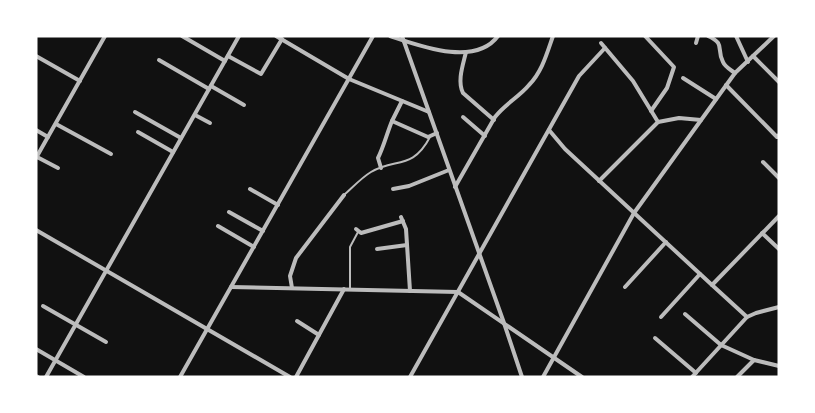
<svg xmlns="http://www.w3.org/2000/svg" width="815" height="413" viewBox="0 0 815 413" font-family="'PT Sans',sans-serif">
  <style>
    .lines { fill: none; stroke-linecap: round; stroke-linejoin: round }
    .service { stroke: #bcbcbc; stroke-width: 2 }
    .minor { stroke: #bcbcbc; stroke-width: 4 }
  </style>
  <rect width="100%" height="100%" fill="#111"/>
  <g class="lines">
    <g class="service">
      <path d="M344,195C352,188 361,178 371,172C395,157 412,171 430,137"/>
      <path d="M350,289V247L358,232"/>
    </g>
    <g class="minor">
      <path d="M182,36L225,61"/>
      <path d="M276,36L349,79L429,112"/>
      <path d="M390,36C420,46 475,67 498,36"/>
      <path d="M402,36L504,323L522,377"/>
      <path d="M645,36L674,67L667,88L651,111"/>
      <path d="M708,36C726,44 716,49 723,62C725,67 731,70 735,73"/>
      <path d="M736,36L748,62"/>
      <path d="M696,43L698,36"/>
      <path d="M466,52C463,65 457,81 463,93L494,120"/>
      <path d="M36,56L80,81"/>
      <path d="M228,56L261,74L282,39"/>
      <path d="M753,56L779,82"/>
      <path d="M159,60L209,89"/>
      <path d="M683,78L716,99"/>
      <path d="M726,85L777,137L779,135"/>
      <path d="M211,86L244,105"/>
      <path d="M402,101L392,121L428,137L437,133"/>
      <path d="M135,112L181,138"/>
      <path d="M195,115L210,123"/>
      <path d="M463,117L485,136"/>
      <path d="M658,122L679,118L701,120"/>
      <path d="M56,124L111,154"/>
      <path d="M36,130L48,137"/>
      <path d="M549,130L565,149L712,285"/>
      <path d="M138,132L173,152"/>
      <path d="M37,157L58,168"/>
      <path d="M36,158L105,36"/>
      <path d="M763,162L779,178"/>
      <path d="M381,168L378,158C384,146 387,133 392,121"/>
      <path d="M599,181L658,122L633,81L601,43"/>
      <path d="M455,187L495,117C505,104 519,97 529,85C542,72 547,53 553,36"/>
      <path d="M250,189L278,205"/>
      <path d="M393,189L409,186L449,170"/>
      <path d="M229,212L263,231"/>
      <path d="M401,217L406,229L410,291"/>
      <path d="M218,226L254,247"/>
      <path d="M356,229L361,233L403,221"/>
      <path d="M36,230L290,377"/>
      <path d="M762,233L779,249"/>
      <path d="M377,249L407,245"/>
      <path d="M231,287L458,292L582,377"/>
      <path d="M625,287L666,242"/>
      <path d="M292,288L290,276L296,258L344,195"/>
      <path d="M43,306L106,342"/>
      <path d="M685,314L721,345L754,360L779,366"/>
      <path d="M661,317L700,274"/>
      <path d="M747,317L756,313L779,307"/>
      <path d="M297,321L319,335"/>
      <path d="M655,338L696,373"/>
      <path d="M36,349L84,377"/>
      <path d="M36,376L38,377"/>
      <path d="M46,377L239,36"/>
      <path d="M180,377L373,36"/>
      <path d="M296,377L344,289"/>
      <path d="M410,377L579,76L605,48"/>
      <path d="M543,377L634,213L735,73L774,36"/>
      <path d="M692,377L747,317L712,285L779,216"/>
      <path d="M737,377L754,360"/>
    </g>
  </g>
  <rect width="815" height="413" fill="none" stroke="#ffffff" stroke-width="75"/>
</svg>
